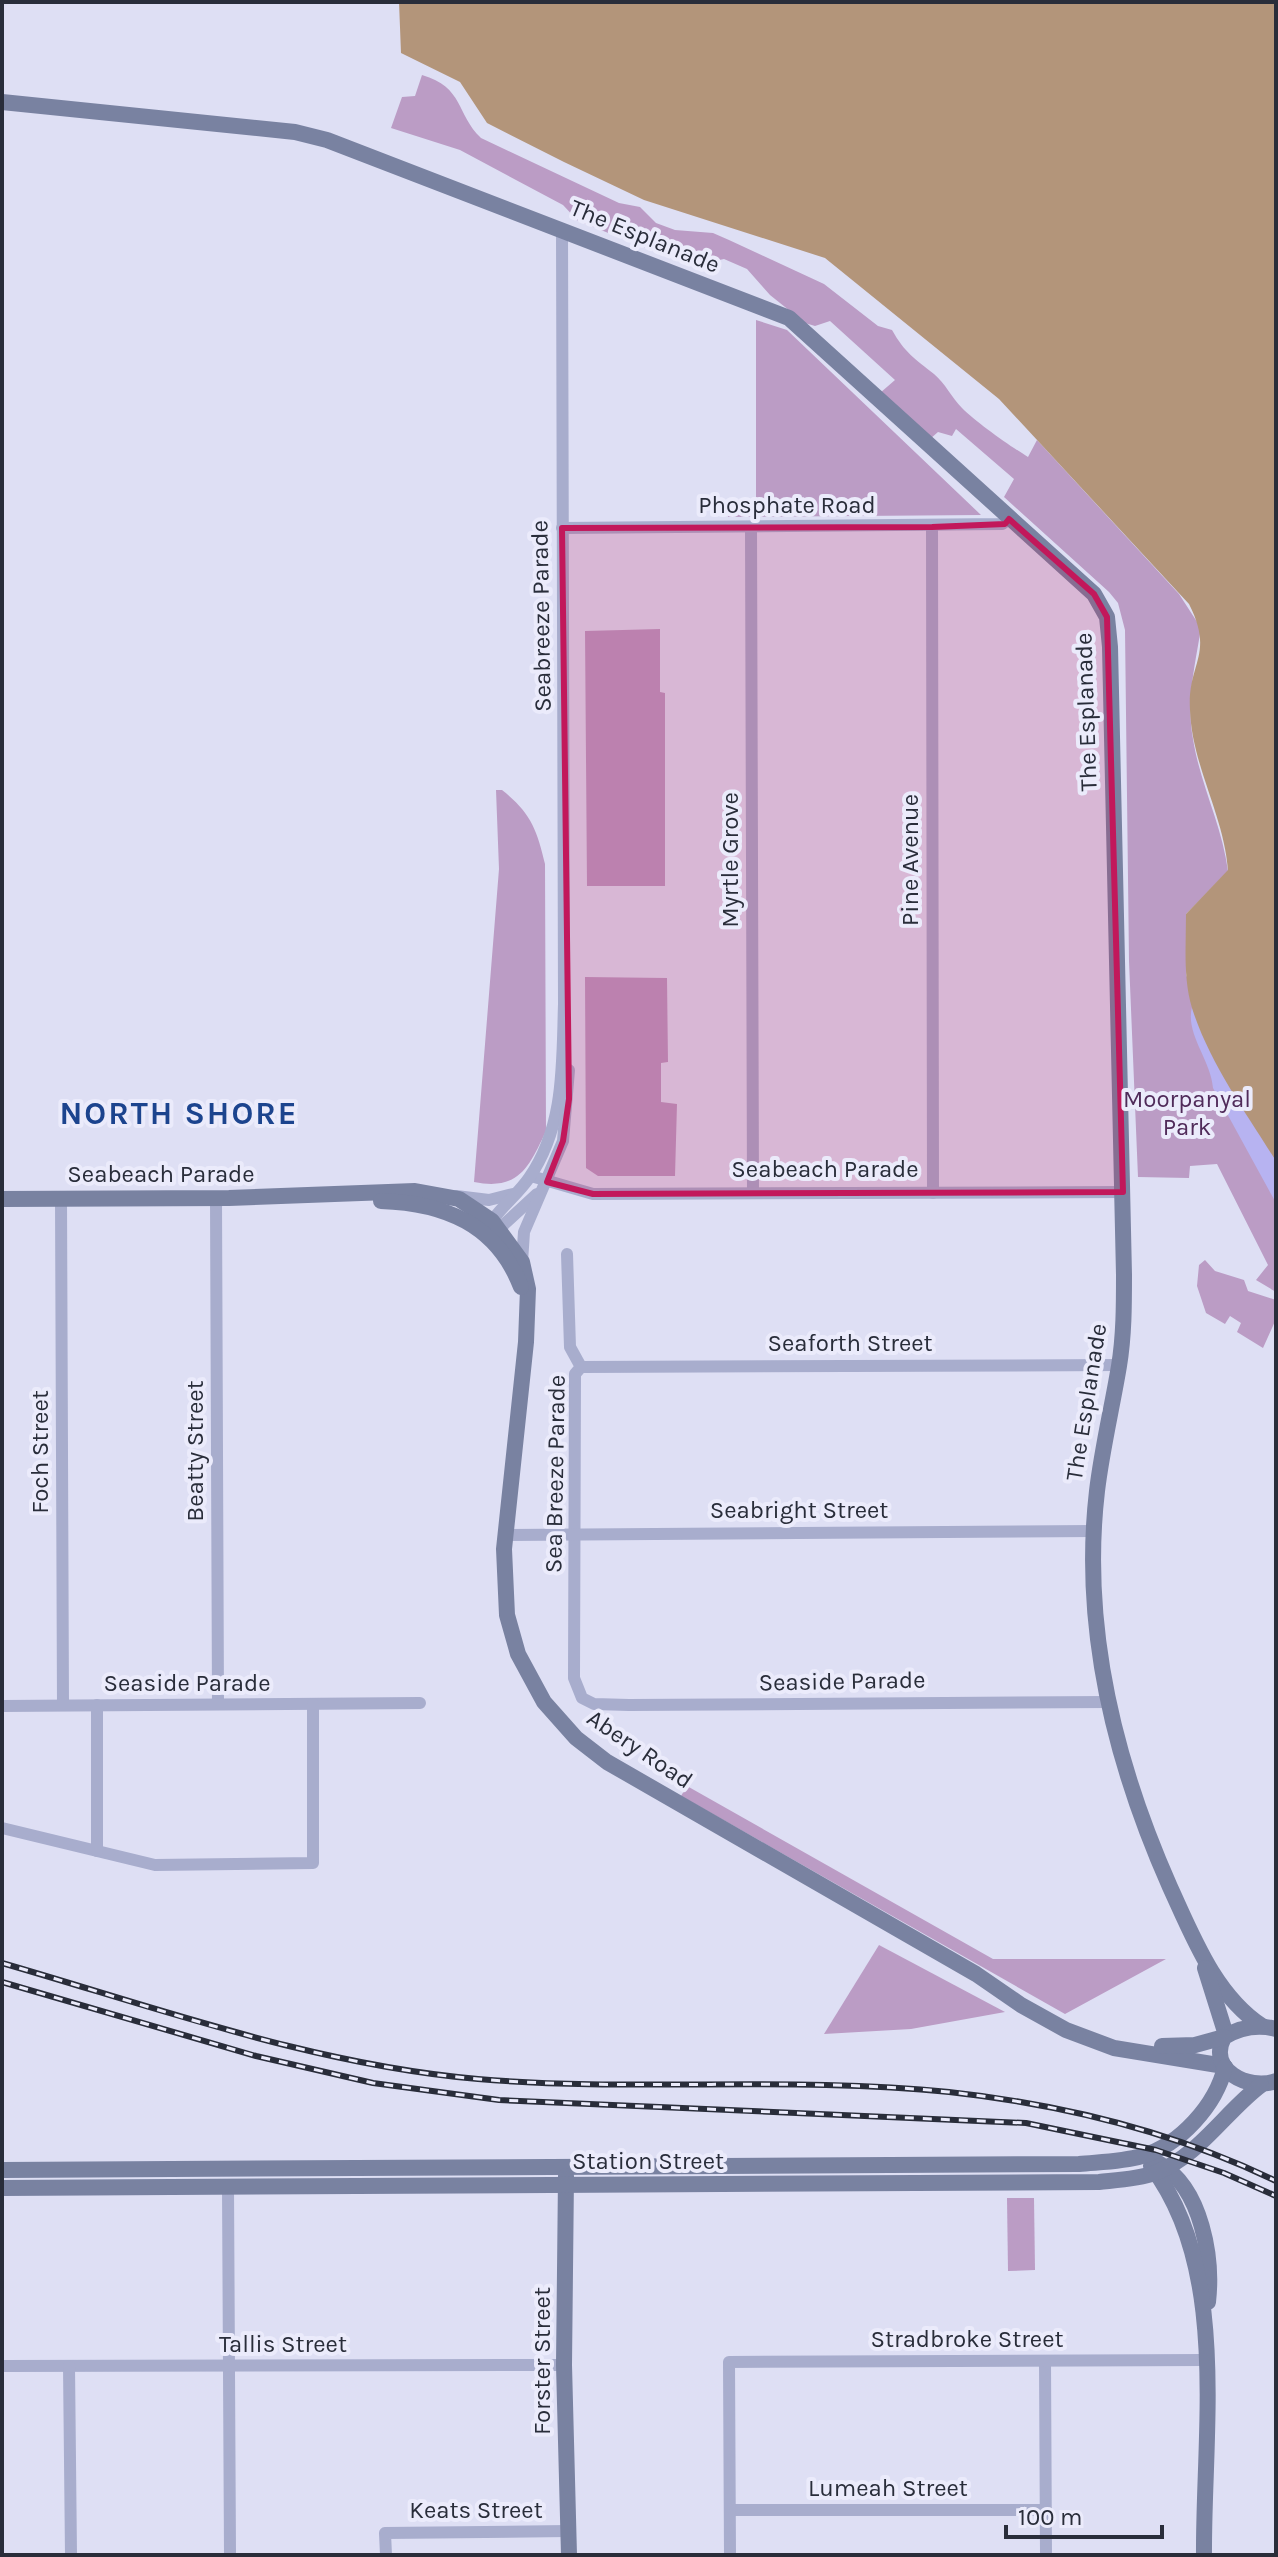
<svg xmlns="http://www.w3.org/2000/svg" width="1278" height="2557" viewBox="0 0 1278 2557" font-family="Karla,sans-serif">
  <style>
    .green { fill: #bb9cc5 }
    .sand { fill: #b7b3f1 }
    .water { fill: #b3957a }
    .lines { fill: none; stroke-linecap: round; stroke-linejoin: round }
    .street { stroke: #a8adcd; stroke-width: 12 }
    .secondary { stroke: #7982a1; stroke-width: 16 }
    .rail-casing { stroke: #292d3a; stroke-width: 6 }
    .rail { stroke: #ebebfb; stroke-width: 3; stroke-dasharray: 9; stroke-linecap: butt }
    .marked { fill: #c2185b; fill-opacity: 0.2; stroke: #c2185b; stroke-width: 6; stroke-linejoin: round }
    .labels { text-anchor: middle; stroke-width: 8; stroke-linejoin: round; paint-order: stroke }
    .street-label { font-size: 24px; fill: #292d3a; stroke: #ebebfb }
    .park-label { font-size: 24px; fill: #502b5a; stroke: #ebebfb }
    .district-label { font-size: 32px; font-weight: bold; letter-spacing: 2px; fill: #1c448e; stroke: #ebebfb }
  </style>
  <rect width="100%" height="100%" fill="#dedff4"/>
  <g class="green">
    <path d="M422,75C464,87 456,114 481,138L619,203L640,207L656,223L675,230L713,233L729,240L824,284L878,326L892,330C905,353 915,359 934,374C945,383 952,398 962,408C977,423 1010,446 1028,457L1037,440L1179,594L1201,628C1195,665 1186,701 1193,739C1200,784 1222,825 1228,871L1186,914V975L1276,1161V1292L1256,1280L1268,1265L1217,1164L1190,1166L1189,1178L1138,1177L1129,961L1125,630L1118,603L1109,592L1004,497L1014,479L956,429L952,436L938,432L930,439L880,393L895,380L830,321L815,326L805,323L770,295L747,269L724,259L692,266L578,221L563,205L460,150L391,128L402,97L415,96Z"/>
    <path d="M756,320L787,330L981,515L728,517L730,500L756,499Z"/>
    <path d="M660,629V692L665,693V886H587L585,631Z"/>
    <path d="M496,790H502C530,812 537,829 545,864L546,1131C529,1167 519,1191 474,1182L499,869Z"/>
    <path d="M585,977L667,978L668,1062L661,1063V1102L677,1104L675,1176H598L586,1168Z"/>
    <path d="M1205,1260L1215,1271L1244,1280L1248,1291L1276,1300V1319L1263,1348L1237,1332L1241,1323L1230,1316L1225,1324L1206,1313L1197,1286L1199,1265Z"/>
    <path d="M687,1786L993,1959H1166L1065,2014L681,1796Z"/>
    <path d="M879,1945L1005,2012L911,2029L824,2034Z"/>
    <path d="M1007,2198H1034L1035,2270L1008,2271Z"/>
  </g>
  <path class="sand" d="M1192,1007L1204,1037L1276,1160V1203L1213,1088C1211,1060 1185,1034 1192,1007Z"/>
  <path class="water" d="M399,2H1276V1161C1246,1113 1209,1062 1192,1008C1183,978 1186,945 1186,914L1228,870C1224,815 1192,766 1190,710C1187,663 1215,655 1189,604L999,399L825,258L644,200L564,162L487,123L460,82L401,53Z"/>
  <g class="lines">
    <g class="street">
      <path d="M932,527L933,1193"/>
      <path d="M562,528L1002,524L1009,519"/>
      <path d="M751,528L753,1193"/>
      <path d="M531,1176L593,1194L1123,1192"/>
      <path d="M456,1196L489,1200L513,1194"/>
      <path d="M61,1198L63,1705"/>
      <path d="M216,1198L218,1704"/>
      <path d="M492,1221C503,1205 518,1194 529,1178C565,1126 562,1064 564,1004L562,229"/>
      <path d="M499,1229L537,1194"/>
      <path d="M567,1254L570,1347L581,1367L575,1374L574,1678L582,1698L594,1704L629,1705L1108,1702"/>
      <path d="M522,1262L524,1232L563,1141L569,1070"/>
      <path d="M581,1367L1120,1365"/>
      <path d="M505,1535L1094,1531"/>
      <path d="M2,1706L420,1703"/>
      <path d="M2,1828L155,1865L313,1863V1704"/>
      <path d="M97,1851V1705"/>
      <path d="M228,2187L230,2555"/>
      <path d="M1045,2361L1046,2555"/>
      <path d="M2,2366L564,2365"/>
      <path d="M69,2366L71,2555"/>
      <path d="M730,2510H1046"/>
      <path d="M386,2555L385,2533L568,2531"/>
      <path d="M730,2555L729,2362L1205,2360"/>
    </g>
    <g class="secondary">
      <path d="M2,102L295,132L327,140L789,318L1094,594L1107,617L1110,647L1124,1275C1124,1305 1124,1336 1119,1366C1112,1408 1102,1449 1097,1491C1081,1628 1115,1763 1170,1887C1193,1937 1215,1995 1262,2026"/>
      <path d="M2,1199L229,1198L415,1191L459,1199L492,1221L522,1262L528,1289L526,1342L504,1549L507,1615L518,1654L544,1702L576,1738L607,1762L976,1974L1021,2005L1066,2030L1114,2048L1224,2066"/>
      <path d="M381,1201C444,1203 497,1224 521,1287"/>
      <path d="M1205,1968L1226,2035"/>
      <path d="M1276,2029C1257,2024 1241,2027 1224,2037C1207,2070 1248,2091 1276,2081"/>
      <path d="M1162,2046L1195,2045L1224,2037"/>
      <path d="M1160,2164C1202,2189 1213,2258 1208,2302"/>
      <path d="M1151,2166C1230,2268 1203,2434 1204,2555"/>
      <path d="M2,2170L1079,2164C1099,2162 1121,2162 1142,2156C1180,2145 1216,2105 1225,2067"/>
      <path d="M566,2176L564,2365L569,2555"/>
      <path d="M2,2188L1099,2182C1118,2180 1138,2179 1155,2173C1198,2157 1226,2111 1261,2085"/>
    </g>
    <defs>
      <g id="rail">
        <path d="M2,1963C158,2008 315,2065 478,2079C634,2092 793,2076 949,2092C1060,2104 1175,2132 1276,2181"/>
        <path d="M2,1982L256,2056L373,2083L499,2100L1026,2123L1156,2150L1224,2173L1276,2196"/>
      </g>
    </defs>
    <use href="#rail" class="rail-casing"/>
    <use href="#rail" class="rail"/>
  </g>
  <path class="marked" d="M1009,519L1094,594L1107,617L1123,1192L593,1194L547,1182L563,1141L569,1099L562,528L932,527L1005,524Z"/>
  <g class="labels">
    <g class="street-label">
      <text transform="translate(645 236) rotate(22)" y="8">The Esplanade</text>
      <text x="787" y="513">Phosphate Road</text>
      <text transform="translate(541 616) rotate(-91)" y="8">Seabreeze Parade</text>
      <text transform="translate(1086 712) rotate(-92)" y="8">The Esplanade</text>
      <text transform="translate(730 860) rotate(-90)" y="8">Myrtle Grove</text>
      <text transform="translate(910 860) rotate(-90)" y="8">Pine Avenue</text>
      <text x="825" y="1177">Seabeach Parade</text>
      <text x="161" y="1182">Seabeach Parade</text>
      <text x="850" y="1351">Seaforth Street</text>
      <text transform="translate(1086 1402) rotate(-81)" y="8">The Esplanade</text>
      <text transform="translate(195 1451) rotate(-90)" y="8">Beatty Street</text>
      <text transform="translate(40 1452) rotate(-90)" y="8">Foch Street</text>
      <text transform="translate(555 1474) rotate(-89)" y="8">Sea Breeze Parade</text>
      <text x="799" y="1518">Seabright Street</text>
      <text transform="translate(842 1681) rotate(-1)" y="8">Seaside Parade</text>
      <text x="187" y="1691">Seaside Parade</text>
      <text transform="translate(640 1749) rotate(34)" y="8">Abery Road</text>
      <text x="648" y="2169">Station Street</text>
      <text x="967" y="2347">Stradbroke Street</text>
      <text x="283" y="2352">Tallis Street</text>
      <text transform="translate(542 2361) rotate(-90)" y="8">Forster Street</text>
      <text x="888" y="2496">Lumeah Street</text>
      <text x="476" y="2518">Keats Street</text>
    </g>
    <g class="park-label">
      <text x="1187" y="1107">Moorpanyal<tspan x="1187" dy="28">Park</tspan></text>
    </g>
    <g class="district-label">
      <text x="179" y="1124">NORTH SHORE</text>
    </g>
  </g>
  <rect width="1278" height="2557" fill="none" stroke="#292d3a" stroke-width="8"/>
  <path d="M1006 2525v12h156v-12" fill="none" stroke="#292d3a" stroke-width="4"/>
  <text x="1018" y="2525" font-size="24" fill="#292d3a" stroke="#ebebfb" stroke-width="6" paint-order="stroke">100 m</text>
</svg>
